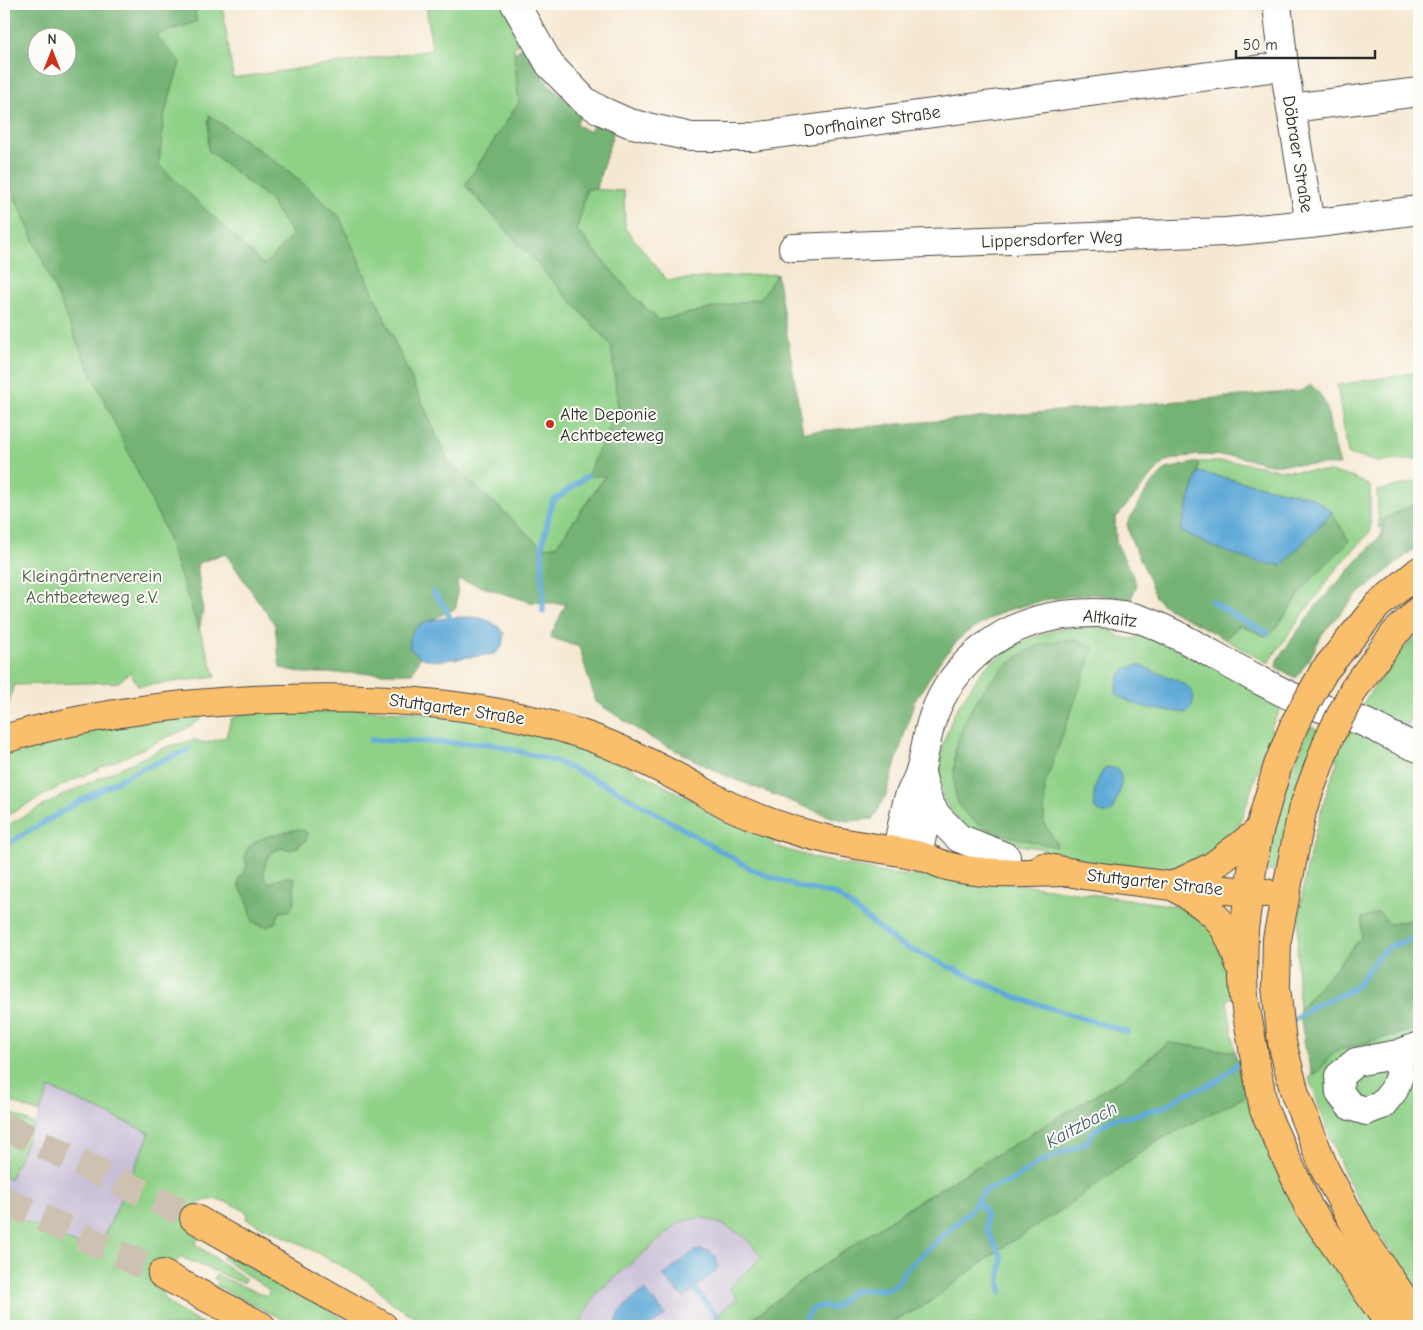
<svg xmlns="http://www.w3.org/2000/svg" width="1423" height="1330" viewBox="0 0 1423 1330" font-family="'Comic Neue',sans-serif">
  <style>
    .built { fill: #e9d2ed }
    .industrial { fill: #c9bfd7 }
    .green { fill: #90d188; stroke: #5e7e5a; fill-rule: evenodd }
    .forest { fill: #74b374; stroke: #506f50; fill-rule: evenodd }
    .water { fill: #60aad8; stroke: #466a82 }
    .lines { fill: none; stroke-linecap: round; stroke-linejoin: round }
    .stream { stroke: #60aad8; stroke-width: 5.5 }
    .highway-tunnel { stroke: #cdc2b1; stroke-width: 28; stroke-dasharray: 28 14; stroke-linecap: butt }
    .minor-casing { stroke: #494744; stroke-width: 30 }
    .major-casing { stroke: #494744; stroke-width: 30 }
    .highway-casing { stroke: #494744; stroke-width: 30 }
    .minor { stroke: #fff; stroke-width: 28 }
    .major { stroke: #f9bf6d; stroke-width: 28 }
    .highway { stroke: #f9bf6d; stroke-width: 28 }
    .major-bridge-casing { stroke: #494744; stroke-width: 30; stroke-linecap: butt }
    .major-bridge { stroke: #f9bf6d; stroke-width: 28 }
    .poi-dot { fill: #c8321e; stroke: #fdfcf7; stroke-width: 2 }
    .labels { text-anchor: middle; stroke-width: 4; stroke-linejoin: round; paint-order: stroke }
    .street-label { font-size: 18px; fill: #2b2b2b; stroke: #fdfcf7 }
    .poi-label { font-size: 18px; fill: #2b2b2b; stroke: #fdfcf7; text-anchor: start }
    .park-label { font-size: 18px; fill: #495d47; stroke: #fdfcf7 }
    .water-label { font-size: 19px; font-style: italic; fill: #405e70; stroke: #fdfcf7 }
  </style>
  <rect width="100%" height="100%" fill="#fdfcf7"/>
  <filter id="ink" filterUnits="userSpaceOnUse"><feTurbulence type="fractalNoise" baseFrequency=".02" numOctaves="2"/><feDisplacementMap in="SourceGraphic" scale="10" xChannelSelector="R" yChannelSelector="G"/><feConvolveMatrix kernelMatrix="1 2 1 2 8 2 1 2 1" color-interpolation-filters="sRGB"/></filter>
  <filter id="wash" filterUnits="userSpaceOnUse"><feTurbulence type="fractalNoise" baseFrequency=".0096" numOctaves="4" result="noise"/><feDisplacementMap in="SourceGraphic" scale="20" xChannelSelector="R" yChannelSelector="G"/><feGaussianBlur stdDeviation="1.12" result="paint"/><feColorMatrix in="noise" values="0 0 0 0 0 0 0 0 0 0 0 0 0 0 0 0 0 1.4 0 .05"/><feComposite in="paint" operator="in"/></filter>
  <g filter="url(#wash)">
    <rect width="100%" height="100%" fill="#f5e8d2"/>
    <path class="built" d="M1419,693V765L1397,758Z"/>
    <g class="industrial">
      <path d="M50,1088L151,1133L97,1253L4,1212V1176L10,1179Z"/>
      <path d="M701,1217L724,1225L745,1237L762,1258L730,1288L738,1298L704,1326H583L582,1319L596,1293L679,1223Z"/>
    </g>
    <g class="green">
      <path d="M195,4H222L233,78L432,50L426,4H515L530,32L514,48L519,102L465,185L612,345L618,407L588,475H606L556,546L542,547L448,461L339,216L290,172L209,116L208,150L269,199L293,236L264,265L158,165L164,116L180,62L155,35L196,22Z"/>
      <path d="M4,173L164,528L216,677L138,686L130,672L119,682L14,685L7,709L4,710Z"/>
      <path d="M587,189L624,191L625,228L667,280L777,274L761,298L659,320L636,299L577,230Z"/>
      <path d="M1419,372V464L1418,459L1377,462L1348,454L1337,385Z"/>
      <path d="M1198,462H1237L1282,470L1329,472L1349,476L1370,486V532L1333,573L1268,663L1225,639L1240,625L1265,636L1274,631L1306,585L1348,541L1332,512L1311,497L1198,472Z"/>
      <path d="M1419,481V502L1383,520L1382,527L1379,528L1377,491Z"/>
      <path d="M1099,624L1111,629L1119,637L1133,639L1143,634L1156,635L1284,702L1270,729L1274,731L1262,757L1247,803L1231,844L1190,867L1158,868L1101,864L1067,857L1039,848L1005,843L978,836L957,820L943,799L940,778L943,744L954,713L983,669L1012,646L1056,629Z"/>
      <path d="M1419,633V692L1397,757L1419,765V919L1390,924L1361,938L1299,1010C1299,993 1297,974 1297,957C1298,888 1315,824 1338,760L1335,758C1356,711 1382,669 1419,633Z"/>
      <path d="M333,707L457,716L580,741L716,813L776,839L774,846L818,859L890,874L917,876L921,873L936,872L1182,907L1216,927L1232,998L1227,999L1235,1052L1168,1043L1122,1079L908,1208L815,1271L743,1326H704L738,1298L729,1288L762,1257L745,1237L724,1225L701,1217L679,1223L596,1293L582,1319L583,1326H429L395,1305L368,1281L305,1246L246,1219L248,1213C229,1202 212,1192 192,1208V1226L199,1237L195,1244L246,1279L243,1283L181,1257L170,1267L158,1281C161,1305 188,1316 207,1326H4V1212L97,1253L150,1133L50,1088L39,1113L4,1099V827L65,794L168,746L195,740L206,743L226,737L231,719L254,709ZM279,835L306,841L292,850L280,848L268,855L264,867L263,877L268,882H272L279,878L293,888L295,899L283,911L280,912L277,918L253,923L248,902L239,886V879L247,866L256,841Z"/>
      <path d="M202,713L201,719L186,729L61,786L4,817V749L65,734Z"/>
      <path d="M1310,727L1320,730L1280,860L1273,871H1268L1265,868L1272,833L1285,787Z"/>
      <path d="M1419,1028V1292C1398,1262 1376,1231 1358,1199C1337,1161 1323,1118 1309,1077L1316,1074L1335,1051Z"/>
      <path d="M1246,1096L1253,1120H1258L1378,1326H885L925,1305L997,1251L1067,1206L1155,1142Z"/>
      <path d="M7,1111L34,1124L10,1179L4,1176V1117Z"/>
      <path d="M224,1255L234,1260L236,1255L355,1326H296L216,1286L218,1281L214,1279L216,1275L266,1296L269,1293V1290L222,1258Z"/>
    </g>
    <g class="forest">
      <path d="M4,4H195L196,22L155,35L180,62L164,116L159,165L264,265L293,235L269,199L208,150L209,115L290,172L339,216L448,461L542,547L556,546L606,476H587L618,407L611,345L465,185L519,102L514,54L522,46L549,85L582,114L576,124L589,132L595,123L614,131L596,189H586L577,230L636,299L659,320L761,298L777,274L803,432L1301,391L1311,385C1328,400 1327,411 1331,431C1333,442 1337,454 1340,465L1270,464L1235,456L1195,455L1165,461L1115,519L1116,542L1137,585L1131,599L1090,594L1049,599L1004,611L964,634L942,658L914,702L886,795L873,819L848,821L831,817L726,776L649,737L596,702L579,647L550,637L566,604L530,602L458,579L456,608L417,627L410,649L420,657L412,673H304L280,668L275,625L225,553L197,564L203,610L199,630L164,528L80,349L21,210L4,173ZM38,38H68V68H38Z"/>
      <path d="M1198,462V472L1180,531L1282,565L1332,512L1349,541L1306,585L1274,631L1265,636L1240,625L1225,639L1166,607L1155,597L1147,574L1130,537L1127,523L1149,487L1166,469Z"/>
      <path d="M1419,502V545L1355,597L1322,634L1311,656L1296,678L1276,667L1277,660L1315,607L1382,534L1383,520Z"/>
      <path d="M1078,640L1094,648L1045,784L1044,823L1056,843V847C1025,839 989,837 965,813C954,803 954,784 954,770C955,763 954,754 956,747C967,702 1004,653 1051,642C1060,640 1069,641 1078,640Z"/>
      <path d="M298,829L305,831L308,835L306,841L291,850C271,844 264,858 264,877L268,882C278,883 281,874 294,878C293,891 298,901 289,911L280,912L277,918L276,922L268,927L253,923L248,902L239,886V879L247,866C235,838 281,834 298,829Z"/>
      <path d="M1379,912L1390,924L1419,919V1028L1335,1051L1316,1074L1312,1075L1306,1052L1299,1010L1361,938L1362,918Z"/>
      <path d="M1169,1043L1235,1052L1246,1096L1155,1142L1067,1206L997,1251L925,1305L885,1326H743L815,1271L908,1208L1122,1079Z"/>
    </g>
    <g class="water">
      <path d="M1198,472L1311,497L1332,512L1282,565C1246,564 1212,545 1180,531Z"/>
      <path d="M472,617C485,618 495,622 504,633L502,647L495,654L434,661L420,657L410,649C410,646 409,641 410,637C418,615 453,618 472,617Z"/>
      <path d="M1139,665C1150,670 1179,680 1187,686C1196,693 1195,705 1187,713C1164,710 1134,709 1116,693C1118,674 1120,669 1139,665Z"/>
      <path d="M1106,767L1118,769C1126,782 1117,798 1112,811C1105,815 1101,813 1095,809C1091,797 1097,776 1106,767Z"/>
      <path d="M702,1250L710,1251L716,1257L718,1268L714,1272L684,1298L663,1276L694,1251Z"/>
      <path d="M644,1290L666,1315L650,1326H616C618,1308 631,1301 644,1290Z"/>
    </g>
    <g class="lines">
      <g class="stream">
        <path d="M433,592L445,607L450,618"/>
        <path d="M1211,601L1238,618L1268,633"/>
        <path d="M543,612L542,547L552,502L587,476"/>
        <path d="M371,740L491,744L558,762L615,789L755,871L799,887L837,895L899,944L1018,998L1127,1032"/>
        <path d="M4,846L82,800L138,770L188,750"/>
        <path d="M1288,1025L1311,1007L1347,992L1357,985L1380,954L1390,946L1419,937"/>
        <path d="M977,1200L985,1211L987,1230L1002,1258L1000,1279L1001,1292"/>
        <path d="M695,1289L725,1326"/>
        <path d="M797,1326L805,1321L810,1310L822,1306L834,1308L852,1291L889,1289L899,1282L904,1271L970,1211L985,1190L1009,1182L1040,1162L1087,1142L1094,1131L1104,1124L1115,1118L1128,1117L1164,1107L1185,1094L1209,1085L1220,1079L1247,1056"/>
      </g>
    </g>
  </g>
  <g filter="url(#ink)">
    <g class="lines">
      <g class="highway-tunnel">
        <path d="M4,1126L194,1218"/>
        <path d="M4,1200L162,1274"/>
      </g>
      <defs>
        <g id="minor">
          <path d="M515,4L550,65L585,101L600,110L629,123L691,137H753L1284,66"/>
          <path d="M1277,4L1284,66L1310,224L1419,210"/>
          <path d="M1291,108L1419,92"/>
          <path d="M793,248L1226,232L1310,224"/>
          <path d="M920,770L929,803L937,816L959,838L1006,857"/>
          <path d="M897,851C900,835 903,819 907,803C910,791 918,780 921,768C925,751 927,734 933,717C953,661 1005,622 1063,615C1090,612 1120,611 1145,621C1187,637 1223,662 1263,682C1275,688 1287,695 1300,700C1320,709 1341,713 1361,721C1381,729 1399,742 1419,748"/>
          <path d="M918,855L929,803"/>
          <path d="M1398,1054L1399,1076L1394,1090L1382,1105L1366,1111L1350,1106L1340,1093L1339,1076L1356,1062L1398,1054L1419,1046"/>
        </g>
        <g id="major">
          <path d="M1324,671L1377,606L1419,571"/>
          <path d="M1354,689L1395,633L1419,610"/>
          <path d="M1295,723L1278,765L1259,831L1253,863L1244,929L1243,978L1244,997L1264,1110L1309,1208L1391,1326"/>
          <path d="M1329,738L1302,811L1277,939L1276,987L1282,1042L1295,1094L1325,1170L1361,1236L1419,1321"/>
          <path d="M4,739C84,715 169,704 253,700C362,695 473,699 578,733C616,745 653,764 688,783C705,792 723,804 741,811C772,824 802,834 835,841C862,847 890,849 916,855C927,857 937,863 947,866C985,876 1024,873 1062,872"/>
          <path d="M1043,867L1084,875L1172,886L1266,893"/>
          <path d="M1174,885L1213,866L1259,831"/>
          <path d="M1176,888C1213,910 1226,920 1239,963"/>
        </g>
        <g id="highway">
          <path d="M194,1218L383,1326"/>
          <path d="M162,1274L261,1326"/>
        </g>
      </defs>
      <use href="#minor" class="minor-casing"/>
      <use href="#major" class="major-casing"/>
      <use href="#highway" class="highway-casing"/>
      <use href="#minor" class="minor"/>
      <use href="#major" class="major"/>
      <use href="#highway" class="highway"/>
      <defs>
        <g id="major-bridge">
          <path d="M1295,723L1324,671"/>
          <path d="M1329,738L1354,689"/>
        </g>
      </defs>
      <use href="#major-bridge" class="major-bridge-casing"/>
      <use href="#major-bridge" class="major-bridge"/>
    </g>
  </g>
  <circle class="poi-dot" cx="550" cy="424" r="5"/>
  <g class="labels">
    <g class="street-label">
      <text transform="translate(872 121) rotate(-8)" y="6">Dorfhainer Straße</text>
      <text transform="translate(1298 154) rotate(81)" y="6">Döbraer Straße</text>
      <text transform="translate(1052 239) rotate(-2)" y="6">Lippersdorfer Weg</text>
      <text transform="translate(1110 618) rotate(6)" y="6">Altkaitz</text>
      <text transform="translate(457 709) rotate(8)" y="6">Stuttgarter Straße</text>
      <text transform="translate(1155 882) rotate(6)" y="6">Stuttgarter Straße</text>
    </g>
    <g class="poi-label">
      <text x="560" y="420">Alte Deponie<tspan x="560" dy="21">Achtbeeteweg</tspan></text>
    </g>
    <g class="park-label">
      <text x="92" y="582">Kleingärtnerverein<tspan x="92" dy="21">Achtbeeteweg e.V.</tspan></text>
    </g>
    <g class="water-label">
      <text transform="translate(1081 1124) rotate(-28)" y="7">Kaitzbach</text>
    </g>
  </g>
  <rect width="1423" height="1330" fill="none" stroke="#fdfcf7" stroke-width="20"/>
  <g transform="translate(52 52)"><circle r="24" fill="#fdfcf7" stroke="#a9a8a5"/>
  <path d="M0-4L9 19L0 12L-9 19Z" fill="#c8321e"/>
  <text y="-8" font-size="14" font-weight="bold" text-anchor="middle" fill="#2b2b2b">N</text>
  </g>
  <path d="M1236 50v8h139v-8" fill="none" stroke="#2b2b2b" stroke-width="2.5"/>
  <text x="1243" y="50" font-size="15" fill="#2b2b2b" stroke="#fdfcf7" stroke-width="4" paint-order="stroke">50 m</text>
</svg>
